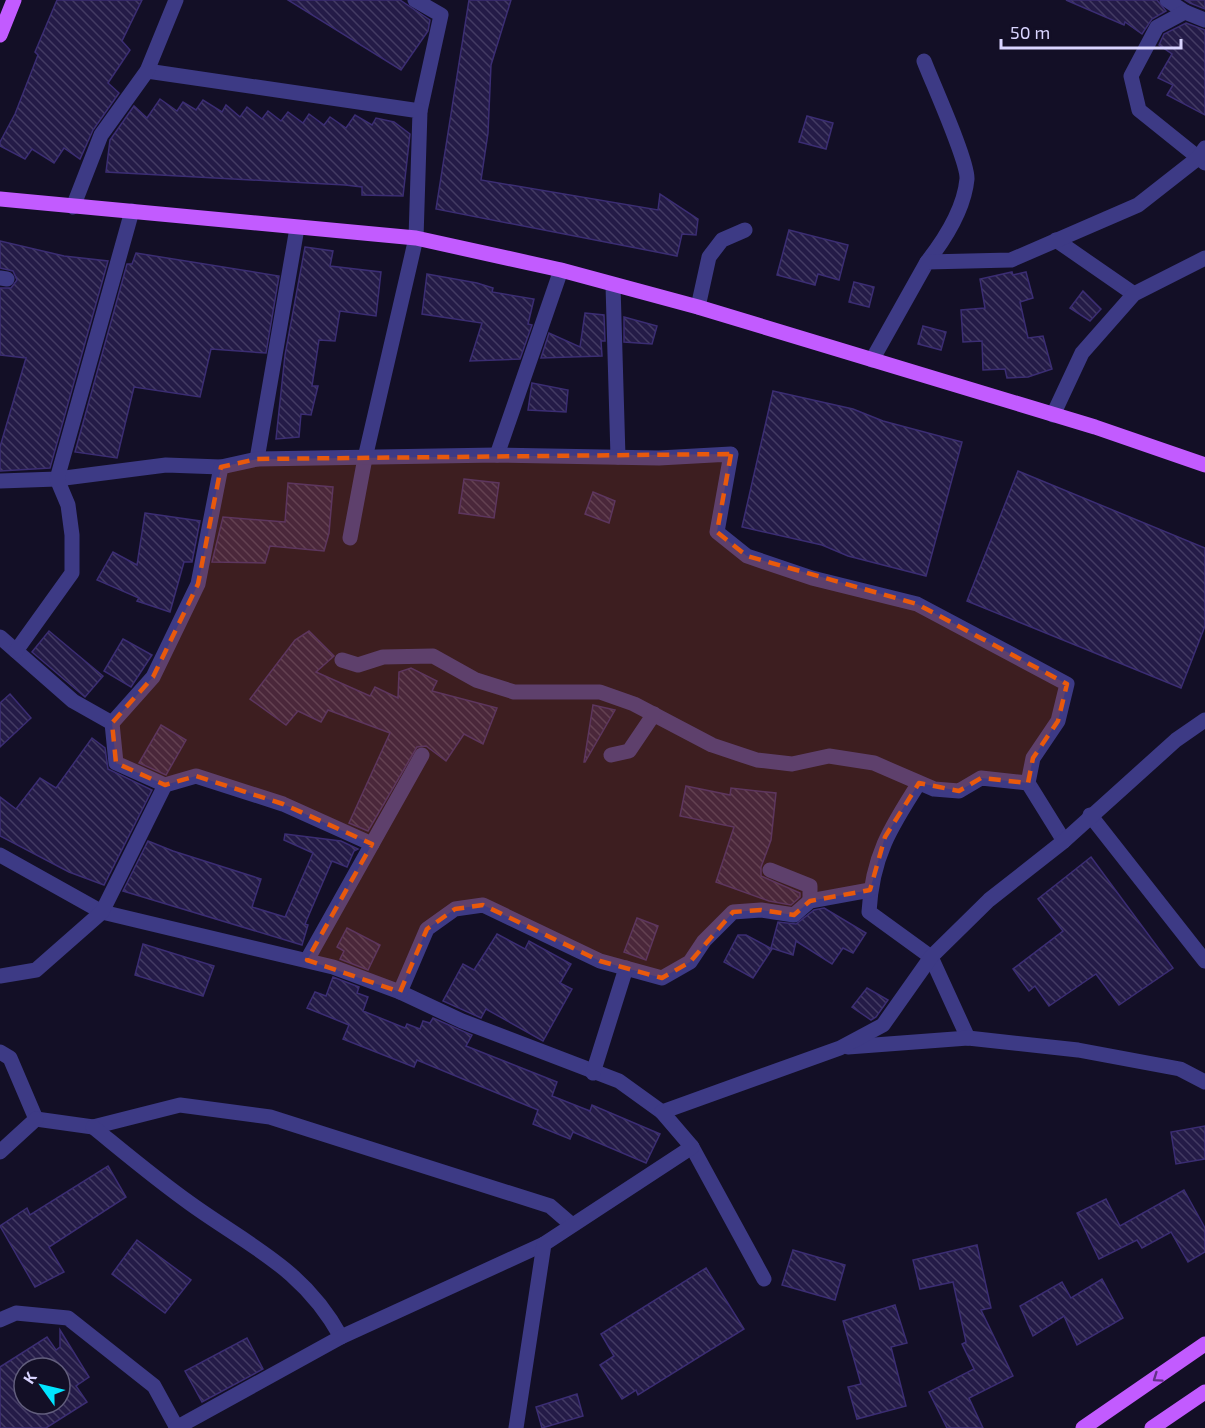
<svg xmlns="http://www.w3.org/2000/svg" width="1205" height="1428" viewBox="0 0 1205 1428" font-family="'Exo 2',sans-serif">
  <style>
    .building { fill: url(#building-back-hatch); stroke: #3b2d73; stroke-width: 1.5; fill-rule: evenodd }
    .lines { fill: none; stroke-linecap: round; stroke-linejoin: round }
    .minor { stroke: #3d3a85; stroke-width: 15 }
    .major { stroke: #c25bff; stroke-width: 15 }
    .oneway { stroke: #623188 }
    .marked { fill: #e8590c; fill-opacity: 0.2; stroke: #e8590c; stroke-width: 4.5; stroke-dasharray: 12 8; stroke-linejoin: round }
  </style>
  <defs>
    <pattern id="building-back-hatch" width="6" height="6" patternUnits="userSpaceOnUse" patternTransform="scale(1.5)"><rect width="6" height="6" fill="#241b47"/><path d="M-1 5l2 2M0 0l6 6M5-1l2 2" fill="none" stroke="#433b63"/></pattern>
  </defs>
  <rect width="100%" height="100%" fill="#130f26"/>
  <g class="building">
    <path d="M57,0H142L122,41L130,50L108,83L119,93L93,130L80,159L64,148L54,163L32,149L25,159L0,146V142L15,114L38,55L35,52Z"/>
    <path d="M288,0H400L430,20L428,31L401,70Z"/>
    <path d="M469,0H511L491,65L488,133L481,180L658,210L660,194L698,219L696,235L682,234L677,256L436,209Z"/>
    <path d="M1066,0H1157L1166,11L1152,19L1142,34L1125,22L1124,25Z"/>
    <path d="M1185,0H1205V9L1190,3Z"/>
    <path d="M1186,23L1205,30V115L1167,95L1173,85L1158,78L1172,54L1159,45L1164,34Z"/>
    <path d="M160,99L177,111L183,102L196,110L203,100L222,112L226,105L240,117L247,107L262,119L268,111L281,121L288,112L303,123L309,114L324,125L330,117L346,128L355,115L372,125L376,118L394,122L410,134L403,196L362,195V187L345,185L106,172L110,140L134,106L147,118Z"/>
    <path d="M807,116L833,123L826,149L799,142Z"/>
    <path d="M789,230L848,245L839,280L818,274L815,285L777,275Z"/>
    <path d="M0,241L64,256L108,261L50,468L0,471V447L26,358L0,355V288H11L17,280L13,271L0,268Z"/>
    <path d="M305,247L333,251L330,266L381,272L376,316L340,311L335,341L319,340L312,386H318L311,415L301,414L299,437L276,439L285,355Z"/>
    <path d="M136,253L279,276L266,353L211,349L200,397L134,387L117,458L75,452L127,264H132Z"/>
    <path d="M1012,272L1013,275L1026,272L1033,298L1020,302L1028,338L1043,336L1052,369L1028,377L1007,378L1005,369L983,370L982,341L963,342L961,310L985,308L980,279Z"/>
    <path d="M427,274L477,283L493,288L492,292L534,299L528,324L532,325L520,359L470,361L482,323L422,314Z"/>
    <path d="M854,282L874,287L869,307L849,302Z"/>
    <path d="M1083,291L1101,309L1090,321L1070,308Z"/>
    <path d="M585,313L604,315L605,341H601L602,356L541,358L549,333L580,347Z"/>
    <path d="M624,317L657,326L652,344L624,342Z"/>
    <path d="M923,326L946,332L941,350L918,344Z"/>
    <path d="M532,383L568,390L566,412L528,410Z"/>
    <path d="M773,391L853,409L883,421L962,442L926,576L848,556L822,545L742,527Z"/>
    <path d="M1018,471L1205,548V626L1181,688L967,601Z"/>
    <path d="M464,479L499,483L494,518L459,513Z"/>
    <path d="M288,483L333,487L329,533L324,551L270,546L265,563L212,562L223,517L285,522Z"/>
    <path d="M593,492L615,501L609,523L585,514Z"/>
    <path d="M145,513L200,521L192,562H184L170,612L137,601L139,598L97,580L113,552L137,565Z"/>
    <path d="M49,631L103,676L85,697L32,652Z"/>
    <path d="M309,631L334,656L316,672L370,696L375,687L398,698L399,672L411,668L437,681L432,691L497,708L483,744L464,734L446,761L426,746L417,747L368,831L349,823L390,733L328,710L321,722L298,711L286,725L250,699L295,640Z"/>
    <path d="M123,639L152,655L131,687L104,671Z"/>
    <path d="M10,694L31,718L0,747V703Z"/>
    <path d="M593,705L615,710L585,762H584Z"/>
    <path d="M161,725L186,740L166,775L139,763Z"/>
    <path d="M92,738L105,748L108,769L152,790L104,885L69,872L0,836V797L16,809L40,778L56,788Z"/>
    <path d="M686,786L730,795L731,788L776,793L771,840L761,867V876L800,893V897L791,905L769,901L716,882L734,827L680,816Z"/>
    <path d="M285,834L341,841L358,849L354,851L347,867L332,861L305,924L308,925L302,945L123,891L148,841L173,851L261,879L252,907L285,917L313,853L284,840Z"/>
    <path d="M1091,857L1173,968L1119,1005L1096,974L1049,1006L1035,986L1029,991L1013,969L1063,931L1038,899Z"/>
    <path d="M824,908L866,933L853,953L843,948L832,964L796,941L793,955L771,948L778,922L796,924L814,910Z"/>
    <path d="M637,918L658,926L646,960L624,952Z"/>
    <path d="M347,928L380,945L368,970L340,959L344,951L337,947Z"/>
    <path d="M497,934L525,949L529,941L571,964L560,983L572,989L543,1041L486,1009L481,1018L443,1001L463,964L474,970Z"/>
    <path d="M738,935H746L772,949L753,978L724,962Z"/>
    <path d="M143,944L214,966L203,996L135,975Z"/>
    <path d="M333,977L359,987L357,993L368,997L363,1011L405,1028L407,1024L420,1029L423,1021L430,1023L433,1018L472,1035L466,1046L557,1082L552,1096L590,1111L592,1105L660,1134L646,1163L573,1132L570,1139L533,1124L538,1110L417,1060L414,1067L343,1039L349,1025L307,1008L315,992L326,996Z"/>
    <path d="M867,988L888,1000L876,1017L871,1020L852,1007Z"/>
    <path d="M1205,1126V1159L1176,1164L1171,1132Z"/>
    <path d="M108,1166L126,1197L49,1247L64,1272L35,1287L0,1226L27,1208L30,1215Z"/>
    <path d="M1184,1190L1205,1228V1252L1188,1262L1171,1232L1142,1248L1137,1240L1099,1259L1077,1213L1106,1199L1120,1226Z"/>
    <path d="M137,1240L191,1280L165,1313L112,1274Z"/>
    <path d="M977,1245L991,1308L981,1310L1013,1376L969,1398L983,1428H947L929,1392L974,1369L962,1344L966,1342L953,1282L920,1289L913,1260Z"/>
    <path d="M793,1250L845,1265L835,1300L782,1285Z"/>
    <path d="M706,1268L744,1329L638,1395L636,1390L622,1399L600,1365L614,1356L601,1334Z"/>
    <path d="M1102,1279L1123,1318L1077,1345L1064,1316L1033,1336L1020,1306L1062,1282L1071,1298Z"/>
    <path d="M895,1305L907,1343L891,1347L906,1406L857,1419L848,1387L861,1384L843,1321Z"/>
    <path d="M60,1330L89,1377L76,1386L87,1402L46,1428H0V1367L47,1337L56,1350L60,1347ZM24,1368H60V1404H24Z"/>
    <path d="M247,1338L263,1369L202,1402L185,1371Z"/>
    <path d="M577,1394L583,1416L542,1428L536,1407Z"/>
  </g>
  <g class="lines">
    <g class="minor">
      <path d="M415,0L441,15L420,111"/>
      <path d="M1167,0L1185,12"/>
      <path d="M924,61C932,82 968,161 967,179C964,210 945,239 927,262"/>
      <path d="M147,71L420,111L416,238L365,458L350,538"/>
      <path d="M1205,163L1139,110L1131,76L1157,27L1185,12L1205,20"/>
      <path d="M73,207L101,135L147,71L176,0"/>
      <path d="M1056,240L1134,294"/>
      <path d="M0,278L7,279"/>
      <path d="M613,285L618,457"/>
      <path d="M698,307L709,257L722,240L745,230"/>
      <path d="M872,360L927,262L1011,260L1138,205L1198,158L1205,148"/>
      <path d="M1053,415L1082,353L1134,294L1205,258"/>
      <path d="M497,455L561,270"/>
      <path d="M257,459L297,228"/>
      <path d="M0,481L57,479L166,465L221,467L257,459L497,455L659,458L731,454L717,532L747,556L812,578L917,604L1067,684L1058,721L1033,758L1028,783L1064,841"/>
      <path d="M0,637L73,701L112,723L116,763L165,785L196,776L283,804L372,844L307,960"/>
      <path d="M16,651L72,573V535L68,505L57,479L132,211"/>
      <path d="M342,660L358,665L383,657L433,656L476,680L514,692H600L634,704L712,745L757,760L792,764L829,756L874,763L934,789L959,791L981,778L1028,783"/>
      <path d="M112,723L153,677L198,584L221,467"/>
      <path d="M611,755L629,751L654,714"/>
      <path d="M919,783C890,828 872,857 869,912L931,957L968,1038"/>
      <path d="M1090,815L1205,961"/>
      <path d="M372,844L422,755"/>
      <path d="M0,855L102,912L333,967L400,992L462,1021L619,1081L662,1112"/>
      <path d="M770,870L810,886V901"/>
      <path d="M0,976L36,970L102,912L165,785"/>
      <path d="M400,992L427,929L455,909L483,905L600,961L662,978L690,962L704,941L733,912L761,910L794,915L810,901L870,890"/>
      <path d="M848,1047L968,1038L1078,1050L1180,1069L1205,1082"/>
      <path d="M0,1052L10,1058L36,1119"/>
      <path d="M593,1073L626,968"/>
      <path d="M36,1119L93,1127L180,1105L270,1117L550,1206L572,1225"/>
      <path d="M93,1127C125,1153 157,1180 191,1204C251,1247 304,1269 341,1337"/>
      <path d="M692,1147L764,1279"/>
      <path d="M0,1152L36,1119"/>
      <path d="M0,1320L16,1313L68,1318L154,1386L177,1428"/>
      <path d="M176,1428L341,1337L544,1244"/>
      <path d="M516,1428L544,1244L692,1147L662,1112L840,1048L883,1025L931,957L989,900L1064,841L1176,740L1205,720"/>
    </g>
    <g class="major">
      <path d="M0,35L14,0"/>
      <path d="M0,199L416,238L561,270L698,307L1095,427L1205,465"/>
      <path d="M1083,1428L1205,1344"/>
      <path d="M1152,1428L1205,1392"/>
    </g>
  </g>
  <defs><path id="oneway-chevron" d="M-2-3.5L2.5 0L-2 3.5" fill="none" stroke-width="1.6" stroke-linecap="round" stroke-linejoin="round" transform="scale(1.5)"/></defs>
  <use class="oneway" href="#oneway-chevron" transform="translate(1157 1378) rotate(145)"/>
  <path class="marked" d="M731,454L717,532L747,556L917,604L1067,684L1058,721L1033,758L1028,783L981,778L959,791L919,783L885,837L870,890L810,901L794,915L761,910L733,912L690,962L662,978L600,961L483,905L455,909L427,929L400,992L307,960L372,844L283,804L196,776L165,785L116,763L112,723L153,677L198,584L221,467L257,459Z"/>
  <g transform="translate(42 1386) rotate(304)"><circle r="28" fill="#130f26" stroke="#625e7d" stroke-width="1.5"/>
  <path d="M0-4.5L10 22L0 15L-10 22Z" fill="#00e5ff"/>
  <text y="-9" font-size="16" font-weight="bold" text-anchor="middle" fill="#d9d4ff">K</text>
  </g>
  <path d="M1001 39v9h180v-9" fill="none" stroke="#d9d4ff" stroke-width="3"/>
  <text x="1010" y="39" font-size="18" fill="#d9d4ff" stroke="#130f26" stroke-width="4.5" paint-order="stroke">50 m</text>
</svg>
